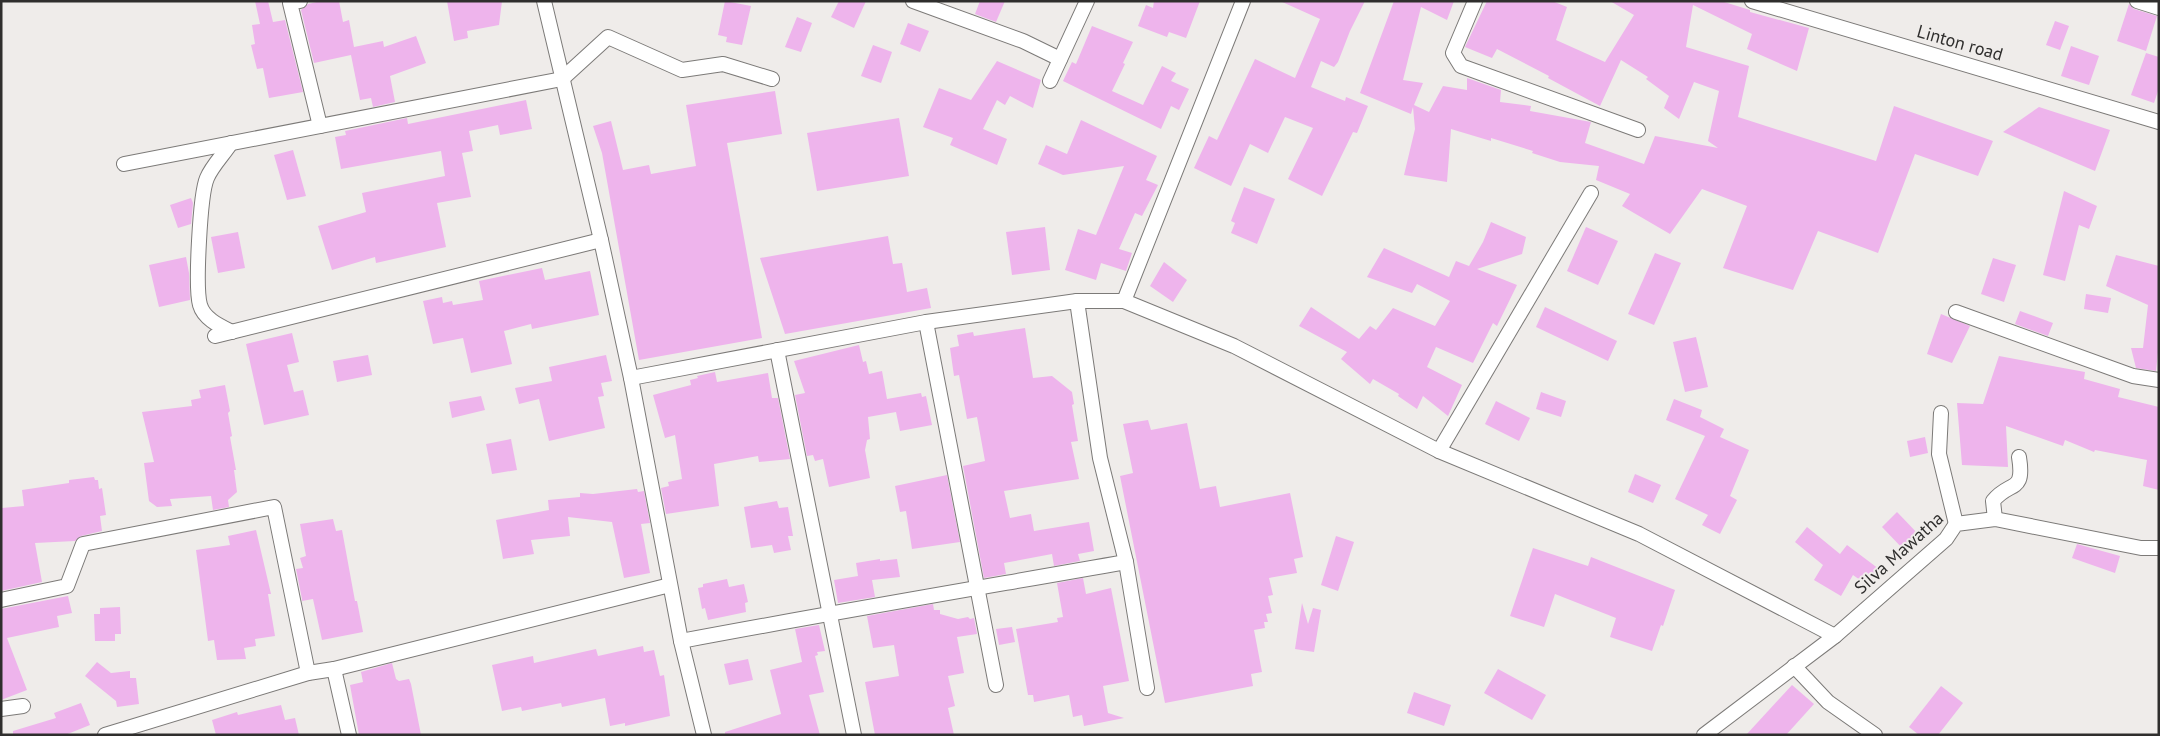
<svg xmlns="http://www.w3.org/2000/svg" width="2160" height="736" viewBox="0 0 2160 736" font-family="'PT Sans',sans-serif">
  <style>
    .building { fill: #eeb4ec }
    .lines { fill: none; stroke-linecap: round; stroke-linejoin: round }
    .street-casing { stroke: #7c7a78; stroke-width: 16 }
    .street { stroke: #fff; stroke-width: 14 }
    .labels { text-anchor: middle; stroke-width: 4; stroke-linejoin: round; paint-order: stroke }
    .street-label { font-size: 18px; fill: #2f2e2d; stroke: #efecea }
  </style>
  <rect width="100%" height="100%" fill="#efecea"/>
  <g class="building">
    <path d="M255,1H268L273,22L285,20L303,92L269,98L263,68L257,69L251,45L255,44L252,25L260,24Z"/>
    <path d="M321,1H339L343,22L349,20L354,47L383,41L384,47L416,36L426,63L390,76L395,102L373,107L371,98L360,100L351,55L314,63L301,10L308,4Z"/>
    <path d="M447,1H502L499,25L467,31L468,38L454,41Z"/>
    <path d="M725,1L751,6L742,45L726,42L727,37L718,35Z"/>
    <path d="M839,1H866L854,28L831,17Z"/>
    <path d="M980,1H1005L996,22L975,14Z"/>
    <path d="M1154,1H1200L1186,38L1169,32L1167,37L1138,26L1146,5L1153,8Z"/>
    <path d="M1280,1H1365L1350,31L1338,62L1334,67L1321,61L1311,87L1345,101L1346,97L1368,106L1357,133L1353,132L1322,196L1288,179L1313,128L1285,117L1268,153L1250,144L1231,186L1194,168L1209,136L1217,140L1255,59L1295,78L1320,19Z"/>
    <path d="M1394,1H1454L1447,20L1421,7L1403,80L1423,83L1414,105L1429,112L1443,86L1467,90V78L1501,90L1500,102L1531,106L1530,111L1591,122L1585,143L1644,164L1655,136L1718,148L1708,141L1719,91L1694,82L1679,119L1664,108L1669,96L1646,79L1648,77L1621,60L1600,106L1548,78L1549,76L1497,49L1492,58L1465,47L1487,1H1552L1567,7L1556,40L1605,62L1634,15L1610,1H1721L1750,10V12L1809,28L1797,71L1747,49L1752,34L1693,5L1686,47L1749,66L1738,117L1876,161L1894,106L1993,141L1978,176L1915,154L1878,253L1818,231L1793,290L1723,268L1747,206L1702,189L1670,234L1622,206L1630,194L1596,180L1599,166L1560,162L1532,153L1533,151L1491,138V141L1451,129L1447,182L1404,175L1415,129L1413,107L1411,114L1360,93Z"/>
    <path d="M2129,4L2134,9L2157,16L2146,51L2117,41Z"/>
    <path d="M797,17L812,23L801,52L785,47Z"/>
    <path d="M2055,21L2069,26L2060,50L2046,45Z"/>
    <path d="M908,23L929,31L920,52L900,44Z"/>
    <path d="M1092,26L1133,42L1123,63L1125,64L1112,91L1143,105L1162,66L1176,73L1171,81L1189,89L1179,110L1171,106L1161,129L1063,81L1072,62L1076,64Z"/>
    <path d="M873,45L892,52L881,83L861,76Z"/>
    <path d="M2071,46L2099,56L2089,85L2061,76Z"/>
    <path d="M2146,53L2159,57V88L2154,103L2131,95Z"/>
    <path d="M997,61L1041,80L1033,108L1010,96L1005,105L997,100L983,129L1007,139L997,165L950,145L953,138L923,127L939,88L971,100Z"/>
    <path d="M775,91L782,134L727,143L762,338L639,360L602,153L593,126L611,121L623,170L649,165L651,174L696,166L686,105Z"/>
    <path d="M526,100L532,129L500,135L498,125L469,131L473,151L462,153L471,197L437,203L446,247L376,263L375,257L332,270L318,226L366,212L362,193L445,176L441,151L341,169L335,137L346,135L345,131L407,118L408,124Z"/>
    <path d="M2039,107L2110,130L2095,171L2003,132Z"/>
    <path d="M899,118L909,176L817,191L807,133Z"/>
    <path d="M1081,120L1157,156L1146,180L1158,185L1142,216L1135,213L1119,249L1132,253L1126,271L1101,263L1096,280L1065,270L1078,229L1096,235L1124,166L1063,175L1038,164L1046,145L1067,154Z"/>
    <path d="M293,150L306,196L287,200L274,155Z"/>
    <path d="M1244,187L1275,199L1257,244L1231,233L1235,223L1231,221Z"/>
    <path d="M2064,191L2097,206L2089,229L2079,225L2065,281L2043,275Z"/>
    <path d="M191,198L193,203L191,224L178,228L170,205Z"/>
    <path d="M1491,222L1526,237L1522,254L1477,269L1517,285L1497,326L1493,323L1473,363L1436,347L1427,367L1462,385L1448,416L1423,396L1417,409L1398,396L1399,394L1373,379L1370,384L1341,359L1347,352L1299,326L1311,307L1359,339L1370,326L1376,330L1393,308L1435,326L1450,301L1417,284L1412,293L1367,277L1384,248L1449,277L1456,261L1469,266L1483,242Z"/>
    <path d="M1045,227L1050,270L1012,275L1006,232Z"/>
    <path d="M1586,227L1618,241L1598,285L1567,271Z"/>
    <path d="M238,232L245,268L218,273L211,237Z"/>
    <path d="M888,236L893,264L902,263L907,292L927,288L931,308L785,334L760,258Z"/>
    <path d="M1655,253L1681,263L1654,325L1628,314Z"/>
    <path d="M2116,255L2159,266V343L2156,371L2136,368L2131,348H2143L2148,305L2106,286Z"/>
    <path d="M186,257L189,273L190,300L159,307L149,265Z"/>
    <path d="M1993,258L2016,265L2004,302L1981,294Z"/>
    <path d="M1164,262L1187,280L1173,302L1150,286Z"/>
    <path d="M542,268L545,280L590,271L599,315L532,329L531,324L504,331L512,364L471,373L463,338L433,344L423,301L442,297L443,303L452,301L453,305L483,300L479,281Z"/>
    <path d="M2086,294L2111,298L2108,313L2084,309Z"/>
    <path d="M1545,307L1617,341L1608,361L1536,327Z"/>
    <path d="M2020,311L2053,323L2048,336L2015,324Z"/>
    <path d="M1941,314L1970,326L1952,363L1927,354Z"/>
    <path d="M1025,328L1033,378L1052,376L1072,392L1074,404L1072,405L1078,441L1071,442L1079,479L1004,491L1010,518L1031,514L1034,531L1089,522L1094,551L1078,554L1080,561L1054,566L1052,554L1004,563L1006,574L984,578L963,466L985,461L977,417L967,419L959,375L954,376L950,348L959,346L957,335L973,332L974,336Z"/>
    <path d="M292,333L299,362L287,365L294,392L303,390L309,415L264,425L246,344Z"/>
    <path d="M1696,337L1708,387L1685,392L1673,342Z"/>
    <path d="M859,345L863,362L866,361L869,374L882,371L887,399L921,393L922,397L926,396L932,425L900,431L896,412L868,417L870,439L867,440L865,450L870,478L829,487L823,459L815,461L813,455L807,456L795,395L805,393L794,361Z"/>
    <path d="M368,355L372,375L337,382L333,361Z"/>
    <path d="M606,355L612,381L601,383L604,396L598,397L605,428L549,441L539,399L519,404L515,388L552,381L549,367Z"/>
    <path d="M1999,356L2085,372L2084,379L2120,389L2118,397L2159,407V490L2143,486L2147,460L2095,450L2094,452L2065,440L2063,446L2006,426L2008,467L1962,465L1957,403L1983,404Z"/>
    <path d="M715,372L717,382L768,373L772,398H778L790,459L759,462L758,456L714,464L719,506L666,514L661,488L669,486L668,482L682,479L675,435L665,438L653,395L691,385L690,380L698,378L697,376Z"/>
    <path d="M225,385L230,411L228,413L232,436L230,437L236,470H234L237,492L228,500L229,507L213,510L211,496L170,499L172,506L157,507L149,501L144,463L154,462L142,412L192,406L191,400L201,398L199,390Z"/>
    <path d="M1541,392L1566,401L1561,417L1536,409Z"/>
    <path d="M481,396L485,410L452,418L449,402Z"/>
    <path d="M1674,399L1702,410L1700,417L1724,429L1720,437L1749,450L1730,496L1737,500L1720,534L1702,525L1708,515L1675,499L1705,436L1666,420Z"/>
    <path d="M1496,401L1530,418L1519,441L1485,424Z"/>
    <path d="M1148,420L1151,430L1187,423L1200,489L1216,486L1220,507L1290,493L1303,557L1294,559L1297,573L1269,578L1273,595L1268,596L1272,613L1266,614L1268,622H1264L1265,628L1254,630L1262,672L1251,674L1253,686L1165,703L1120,476L1133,473L1123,424Z"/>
    <path d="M1925,437L1928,453L1910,457L1907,441Z"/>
    <path d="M511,439L517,470L492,474L486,444Z"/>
    <path d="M1635,474L1661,485L1653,503L1628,492Z"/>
    <path d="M947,475L960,542L912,549L906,511L900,512L895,486Z"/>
    <path d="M94,477L95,480H98L99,489L102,488L106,515L100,516L102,531L81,536L75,541L35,543L42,582L1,591L2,508L24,506L22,490L69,483V480Z"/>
    <path d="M637,489L638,492L644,491L650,523L641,524L650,573L624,578L612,522L568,517L570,536L531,540L534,554L503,559L496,520L549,510L548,500L580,497V493L593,494Z"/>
    <path d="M777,501L779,508L788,507L793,536H788L791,550L774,553L772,545L751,548L744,507Z"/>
    <path d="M1897,512L1921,537L1906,552L1882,527Z"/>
    <path d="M333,519L336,531L342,530L355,601H357L363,632L322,640L313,599L302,601V599L296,569L303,568L300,558L306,556L300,524Z"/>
    <path d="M1807,527L1840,554L1847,545L1879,569L1867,585L1853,575L1841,596L1814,580L1823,565L1795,542Z"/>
    <path d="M256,530L271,594H268L275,636L255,639L256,646L244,648L246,659L217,660L214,640L208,641L196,550L230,545L228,536Z"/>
    <path d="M1336,536L1354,542L1338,591L1321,585Z"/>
    <path d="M2077,544L2120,556L2115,573L2072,558Z"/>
    <path d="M1533,548L1588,566L1591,557L1675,590L1663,626L1661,625L1652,651L1610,637L1616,618L1555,594L1544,627L1510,616Z"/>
    <path d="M880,559V561L897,559L900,577L872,580L875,597L838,603L834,580L858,576L856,563Z"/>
    <path d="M1083,578L1086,594L1111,588L1129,681L1103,686L1108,713L1124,718L1084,726L1082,715L1073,717L1069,695L1034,702L1033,695H1028L1016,629L1058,622L1057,618L1063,617L1057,583Z"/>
    <path d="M727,579L729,587L744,584L748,602L745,603L746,612L708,620L705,608L702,609L698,588L703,587V584Z"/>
    <path d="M68,596L72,613L57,616L59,627L7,638L27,690L1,700V609Z"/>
    <path d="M1302,603L1308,624L1313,608L1321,610L1314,652L1295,649Z"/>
    <path d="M933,604L934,610H940V614L958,619L968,617L970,619L974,618L977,634L957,637L964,673L948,676L955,706L948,708L954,735H875L865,682L899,676L894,645L873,648L867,616Z"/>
    <path d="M120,607L121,634H115V641H95L94,614H100V608Z"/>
    <path d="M819,625L825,651L817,652L818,655L815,656L824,692L809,695L820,735H725V732L781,714L770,670L802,662L795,629Z"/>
    <path d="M1012,627L1015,642L999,645L996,629Z"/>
    <path d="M643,646L644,652L654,650L660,676L664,675L670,716L625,726V723L610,726L605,698L562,707L561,703L522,711L521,707L502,711L492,665L533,656L534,663L596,649L598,656Z"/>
    <path d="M748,659L753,680L729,685L724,664Z"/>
    <path d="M97,662L111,673L130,671V678H136L139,704L117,707L116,701L85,676Z"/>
    <path d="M392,663L396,679L399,681L409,679L411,684L421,735H359L350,685L363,682L361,672Z"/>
    <path d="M1498,669L1546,695L1532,720L1484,693Z"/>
    <path d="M1792,685L1814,704L1786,735H1746Z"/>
    <path d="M1941,686L1963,703L1938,735H1919L1909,727Z"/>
    <path d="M1414,692L1451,705L1444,726L1407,713Z"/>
    <path d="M81,703L90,725L65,735H13V731L56,718L54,713Z"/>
    <path d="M281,705L285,720L295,718L299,735H216L212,720L237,712L238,715Z"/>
  </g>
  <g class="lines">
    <defs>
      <g id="street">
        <path d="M300,1L290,3L320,126"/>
        <path d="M544,1L601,240L631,378L681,641L704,735"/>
        <path d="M913,1L1023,41L1060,59"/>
        <path d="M1475,1L1453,53L1461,66L1638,130"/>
        <path d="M1752,1L2159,122"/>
        <path d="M2137,1L2159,8"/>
        <path d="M1050,81L1087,1"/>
        <path d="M231,143C224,154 212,166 207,178C200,194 195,288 200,305C204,319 220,326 232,332"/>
        <path d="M124,164L562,79L608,37L682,70L723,64L772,79"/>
        <path d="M1077,301L1100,458L1126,562L1147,688"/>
        <path d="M1124,301L1243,1"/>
        <path d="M1956,312L2133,376L2159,380"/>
        <path d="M926,322L996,685"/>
        <path d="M215,336L601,240"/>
        <path d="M777,350L854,735"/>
        <path d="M631,378L926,322L1077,301H1124L1234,346L1439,451L1639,534L1835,636"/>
        <path d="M1941,413L1939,454L1956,524"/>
        <path d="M1439,451L1591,193"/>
        <path d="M1995,519L1993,501C2010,480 2025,494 2019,457"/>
        <path d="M1,600L67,586L83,544L274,507L308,673"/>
        <path d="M681,641C829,613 978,588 1126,562"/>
        <path d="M1794,666L1828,702L1875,735"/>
        <path d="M334,669L349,735"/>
        <path d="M1,709L23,706"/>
        <path d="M105,735L308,673L334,669L670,585"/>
        <path d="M1704,735L1835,636L1946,539L1956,524L1995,519L2141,548H2159"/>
      </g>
    </defs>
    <use href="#street" class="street-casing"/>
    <use href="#street" class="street"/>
  </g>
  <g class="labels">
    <g class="street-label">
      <text transform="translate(1960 43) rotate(16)" y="6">Linton road</text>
      <text transform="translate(1899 553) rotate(-42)" y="6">Silva Mawatha</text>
    </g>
  </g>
  <rect width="2160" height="736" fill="none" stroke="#2f2e2d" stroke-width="5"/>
</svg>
